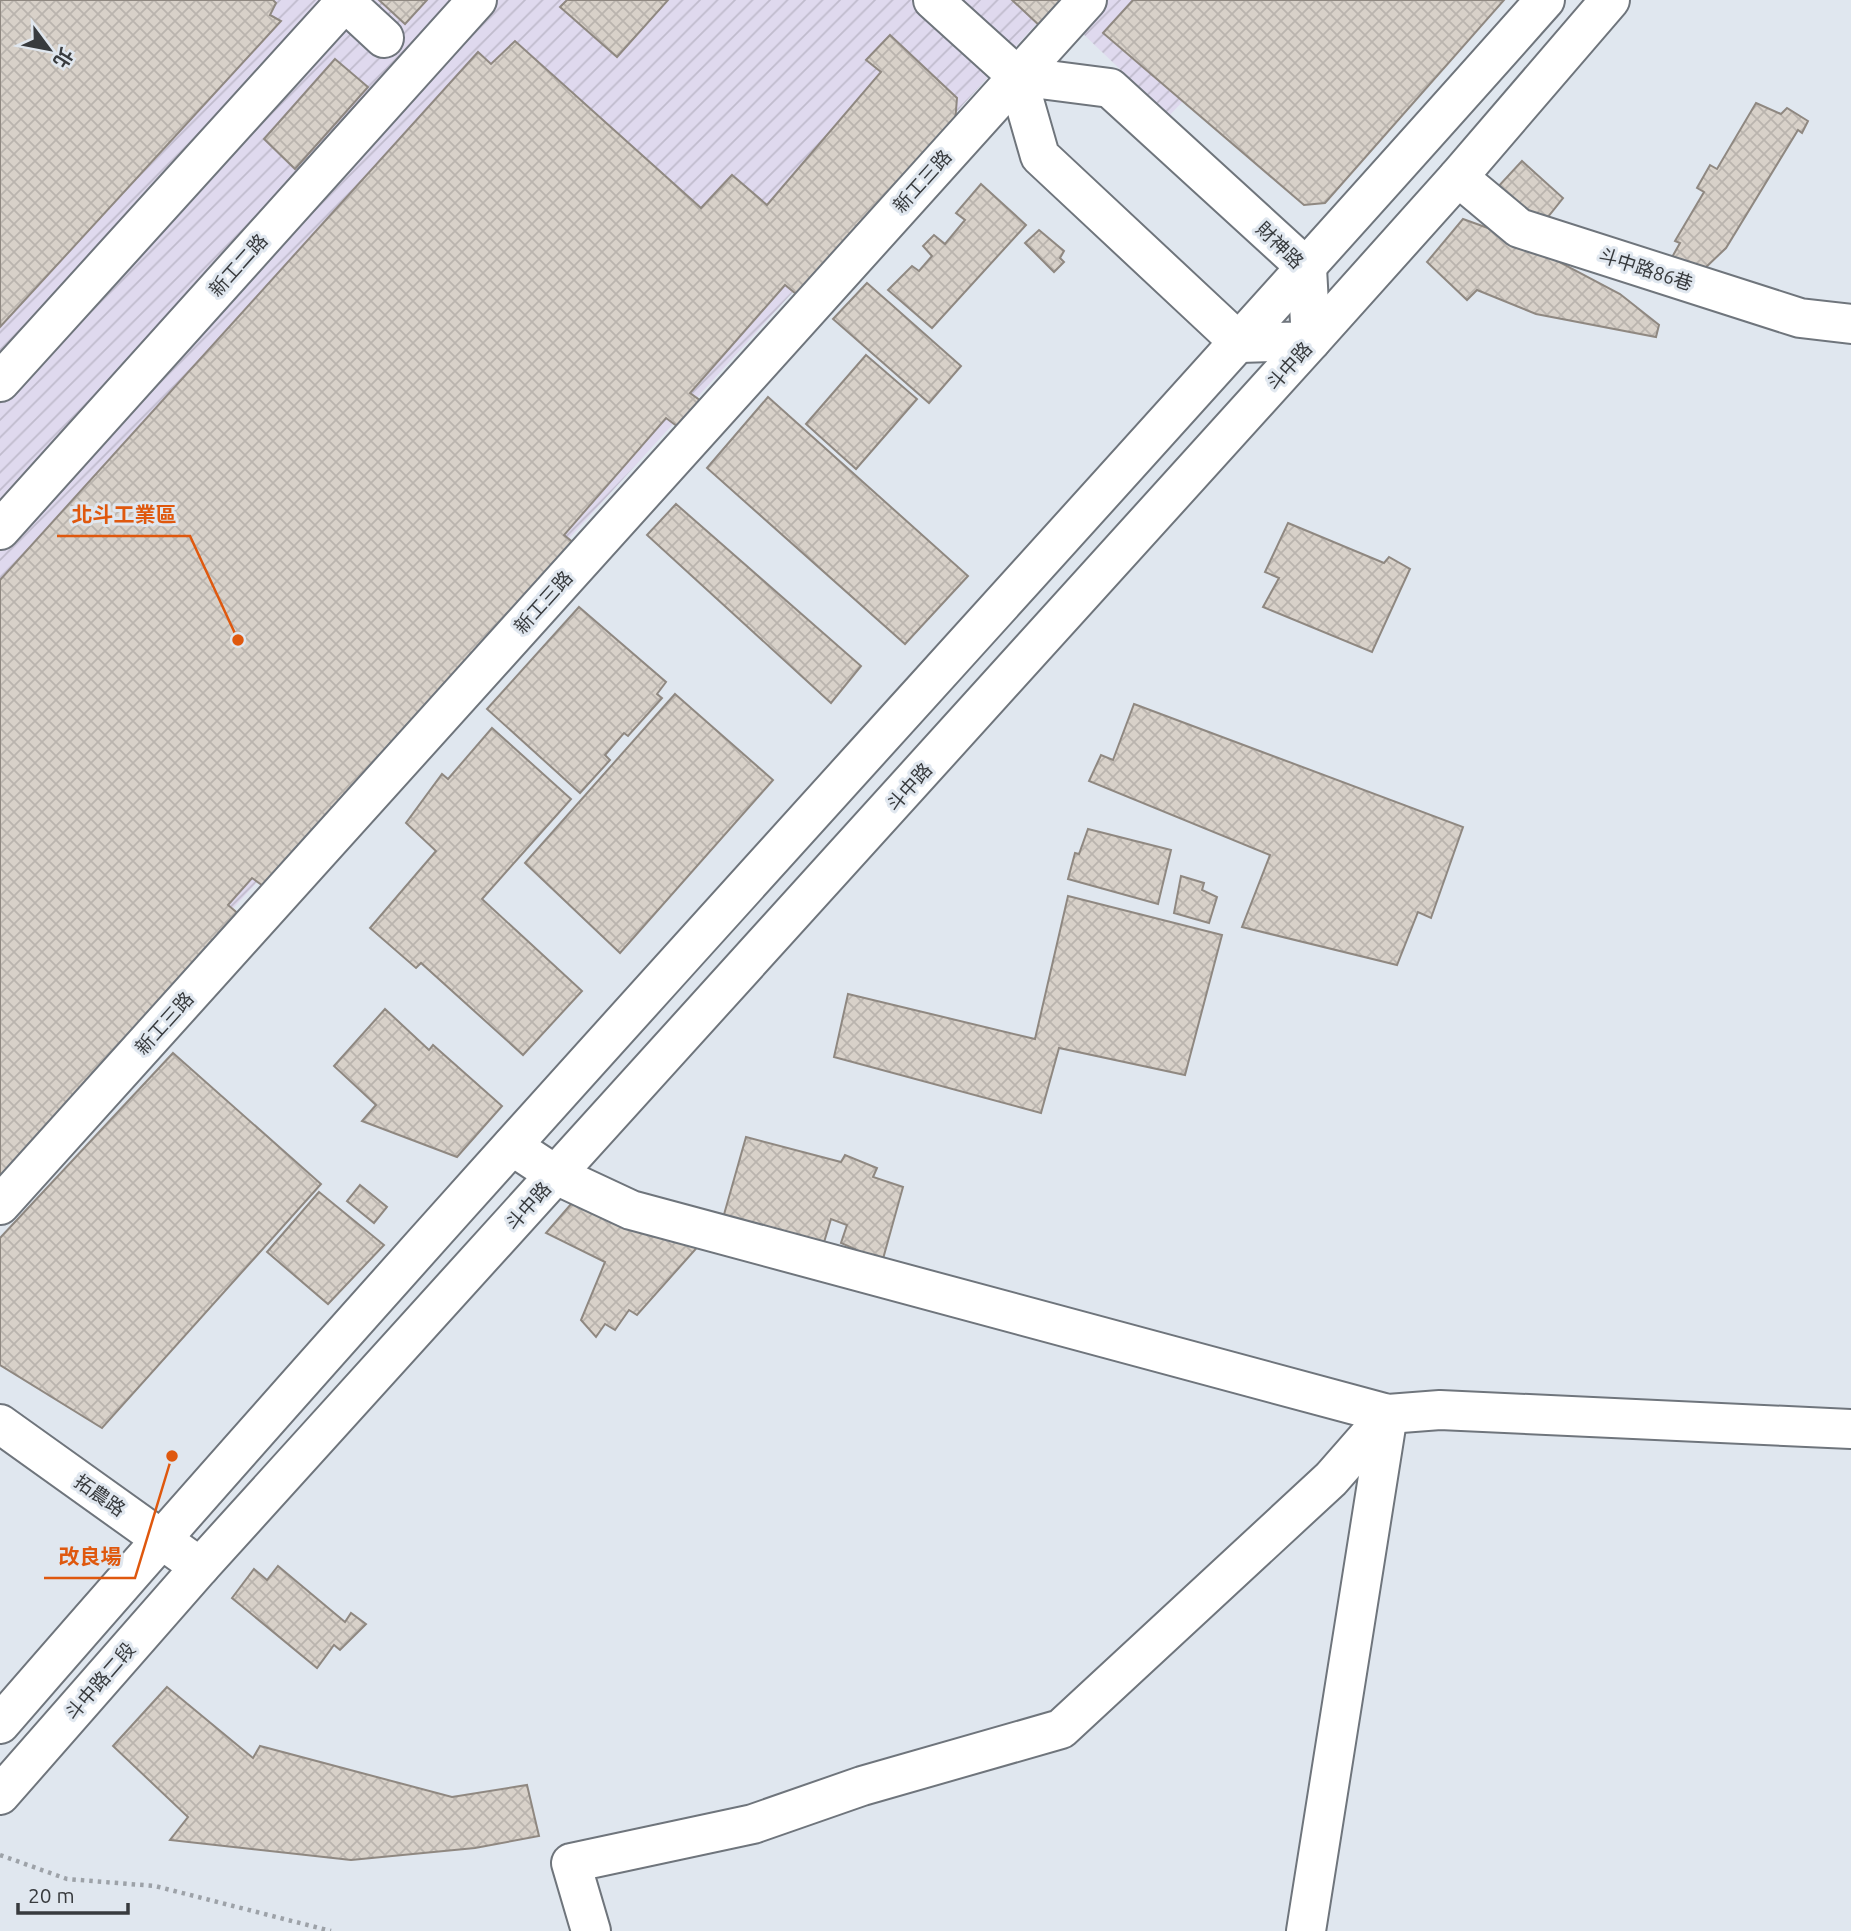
<svg xmlns="http://www.w3.org/2000/svg" width="1851" height="1931" viewBox="0 0 1851 1931" font-family="Ubuntu,'Noto Sans TC',sans-serif">
  <style>
    .industrial { fill: url(#industrial-furrows) }
    .building { fill: url(#building-cross-hatch); stroke: #8f8881; stroke-width: 2 }
    .lines { fill: none; stroke-linecap: round; stroke-linejoin: round }
    .minor-casing { stroke: #6f757c; stroke-width: 42 }
    .major-casing { stroke: #6f757c; stroke-width: 42 }
    .path { stroke: #9da2a8; stroke-width: 4.5; stroke-dasharray: 3.5 5; stroke-linecap: butt }
    .minor { stroke: #fff; stroke-width: 38 }
    .major { stroke: #fff; stroke-width: 38 }
    .labels { text-anchor: middle; stroke-width: 6; stroke-linejoin: round; paint-order: stroke }
    .street-label { font-size: 19px; fill: #383b3e; stroke: #e0e7ef }
    .leader { fill: none; stroke: #df580e; stroke-width: 2.5 }
    .callout-dot { fill: #df580e; stroke: #e0e7ef; stroke-width: 2.5 }
    .callout-label { font-size: 21px; text-anchor: middle; font-weight: bold; fill: #df580e; stroke: #e0e7ef; stroke-width: 6; stroke-linejoin: round; paint-order: stroke }
  </style>
  <defs>
    <pattern id="industrial-furrows" width="10" height="10" patternUnits="userSpaceOnUse" patternTransform="scale(1.75)"><rect width="10" height="10" fill="#dfd9ee"/><path d="M-1 1l2-2M0 10L10 0M9 11l2-2" fill="none" stroke="#c0bbcd"/></pattern>
    <pattern id="building-cross-hatch" width="8" height="8" patternUnits="userSpaceOnUse" patternTransform="scale(1.75)"><rect width="8" height="8" fill="#d8d1c9"/><path d="M0 0l8 8M0 8l8-8" fill="none" stroke="#bab4ae"/></pattern>
  </defs>
  <rect width="100%" height="100%" fill="#e0e7ef"/>
  <path class="industrial" d="M0,0H1278L1169,116L1079,30L1049,10L0,1165Z"/>
  <g class="building">
    <path d="M0,0H273L276,3L270,15L281,21L0,327Z"/>
    <path d="M379,0H427L405,24Z"/>
    <path d="M567,0H668L617,57L560,7Z"/>
    <path d="M1012,0H1064L1040,26Z"/>
    <path d="M1133,0H1504L1325,203L1304,205L1103,33Z"/>
    <path d="M890,35L957,98L955,123L796,294L785,285L690,393L701,401L678,427L666,418L564,535L574,543L266,888L252,878L228,905L241,916L0,1182V580L478,52L491,64L515,41L701,208L732,175L767,205L881,72L866,60Z"/>
    <path d="M335,59L368,87L295,169L264,139Z"/>
    <path d="M1756,103L1781,114L1787,108L1808,121L1802,133L1798,130L1726,248L1704,269L1671,259L1680,243L1675,241L1704,192L1697,188L1710,165L1717,169Z"/>
    <path d="M1522,161L1563,198L1544,222L1495,190Z"/>
    <path d="M981,184L1026,225L932,328L888,290L912,266L919,271L932,256L923,246L934,235L945,244L965,220L956,213Z"/>
    <path d="M1463,219L1510,236L1620,294L1659,325L1656,337L1536,314L1477,290L1467,300L1427,262Z"/>
    <path d="M1039,230L1064,251L1060,258L1064,262L1054,272L1025,243Z"/>
    <path d="M867,283L961,366L929,403L833,319Z"/>
    <path d="M866,355L917,399L856,469L806,424Z"/>
    <path d="M768,397L968,576L905,644L707,468Z"/>
    <path d="M676,504L861,666L831,703L647,535Z"/>
    <path d="M1288,523L1384,563L1389,557L1410,569L1372,652L1263,607L1279,578L1265,572Z"/>
    <path d="M579,607L666,682L657,694L662,698L628,736L624,733L605,755L610,760L580,793L487,709Z"/>
    <path d="M675,694L773,780L620,953L525,863Z"/>
    <path d="M1134,704L1463,827L1431,918L1418,912L1397,965L1242,927L1270,855L1089,781L1101,755L1113,760Z"/>
    <path d="M492,728L571,799L482,899L582,991L523,1055L421,963L416,968L370,928L436,851L406,823L442,774L448,779Z"/>
    <path d="M1088,829L1171,850L1158,904L1068,879L1075,853L1079,854Z"/>
    <path d="M1181,876L1204,883L1202,890L1217,897L1209,923L1174,913Z"/>
    <path d="M1068,896L1222,935L1185,1075L1059,1048L1041,1113L834,1057L848,994L1035,1039Z"/>
    <path d="M385,1009L429,1050L433,1045L502,1106L457,1157L362,1121L376,1105L334,1066Z"/>
    <path d="M173,1053L321,1184L102,1428L0,1365V1238Z"/>
    <path d="M746,1137L841,1162L845,1155L877,1168L873,1177L903,1187L881,1266L851,1260L855,1249L841,1243L847,1225L831,1219L822,1249L723,1218Z"/>
    <path d="M360,1185L387,1207L374,1223L347,1201Z"/>
    <path d="M319,1192L384,1245L328,1304L267,1252Z"/>
    <path d="M572,1203L701,1243L637,1315L629,1310L615,1330L605,1324L596,1337L581,1320L605,1262L546,1233Z"/>
    <path d="M278,1566L345,1622L351,1613L366,1624L340,1650L334,1645L317,1668L232,1598L254,1569L267,1580Z"/>
    <path d="M167,1687L253,1758L260,1746L452,1797L527,1785L539,1836L475,1848L351,1860L170,1840L188,1817L113,1746Z"/>
  </g>
  <g class="lines">
    <defs>
      <g id="minor">
        <path d="M343,0L384,38"/>
        <path d="M933,0L1017,76L1040,156L1240,343L1311,341L1307,268L1110,88L1017,76"/>
        <path d="M1458,177L1519,228L1800,318L1851,324"/>
        <path d="M0,382L345,2"/>
        <path d="M0,530L477,0"/>
        <path d="M512,1146L556,1175L631,1210L1388,1414L1440,1410L1851,1429"/>
        <path d="M0,1205L1087,0"/>
        <path d="M0,1424L200,1567"/>
        <path d="M591,1931L571,1863L753,1824L862,1786L1061,1729L1331,1479L1388,1414"/>
        <path d="M1306,1931L1388,1414"/>
      </g>
      <g id="major">
        <path d="M0,1724C506,1141 1032,577 1545,0"/>
        <path d="M0,1795L200,1567L1311,341L1458,177L1610,0"/>
      </g>
    </defs>
    <use href="#minor" class="minor-casing"/>
    <use href="#major" class="major-casing"/>
    <path class="path" d="M0,1855L67,1879L155,1886L331,1931"/>
    <use href="#minor" class="minor"/>
    <use href="#major" class="major"/>
  </g>
  <g class="labels">
    <g class="street-label">
      <text transform="translate(922 181) rotate(-48)" y="7">新工三路</text>
      <text transform="translate(1280 245) rotate(44)" y="7">財神路</text>
      <text transform="translate(238 265) rotate(-48)" y="7">新工二路</text>
      <text transform="translate(1646 269) rotate(18)" y="7">斗中路86巷</text>
      <text transform="translate(1289 366) rotate(-48)" y="7">斗中路</text>
      <text transform="translate(543 602) rotate(-48)" y="7">新工三路</text>
      <text transform="translate(909 787) rotate(-48)" y="7">斗中路</text>
      <text transform="translate(164 1023) rotate(-48)" y="7">新工三路</text>
      <text transform="translate(528 1206) rotate(-48)" y="7">斗中路</text>
      <text transform="translate(100 1495) rotate(35)" y="7">拓農路</text>
      <text transform="translate(100 1681) rotate(-49)" y="7">斗中路二段</text>
    </g>
  </g>
  <path class="leader" d="M238 640L190 536H57M172 1456L135 1578H44"/>
  <g class="callout-dot">
    <circle cx="238" cy="640" r="7"/>
    <circle cx="172" cy="1456" r="7"/>
  </g>
  <g class="callout-label">
    <text x="124" y="522">北斗工業區</text>
    <text x="90" y="1564">改良場</text>
  </g>
  <g transform="translate(49 49) rotate(122)" stroke="#e0e7ef" stroke-width="5" paint-order="stroke">
  <path d="M0-5L12 26L0 18L-12 26Z" fill="#383b3e"/>
  <text y="-10" font-size="19" font-weight="bold" text-anchor="middle" fill="#383b3e">北</text>
  </g>
  <path d="M18 1903v10h110v-10" fill="none" stroke="#383b3e" stroke-width="3.5"/>
  <text x="28" y="1903" font-size="21" fill="#383b3e" stroke="#e0e7ef" stroke-width="5" paint-order="stroke">20 m</text>
</svg>
